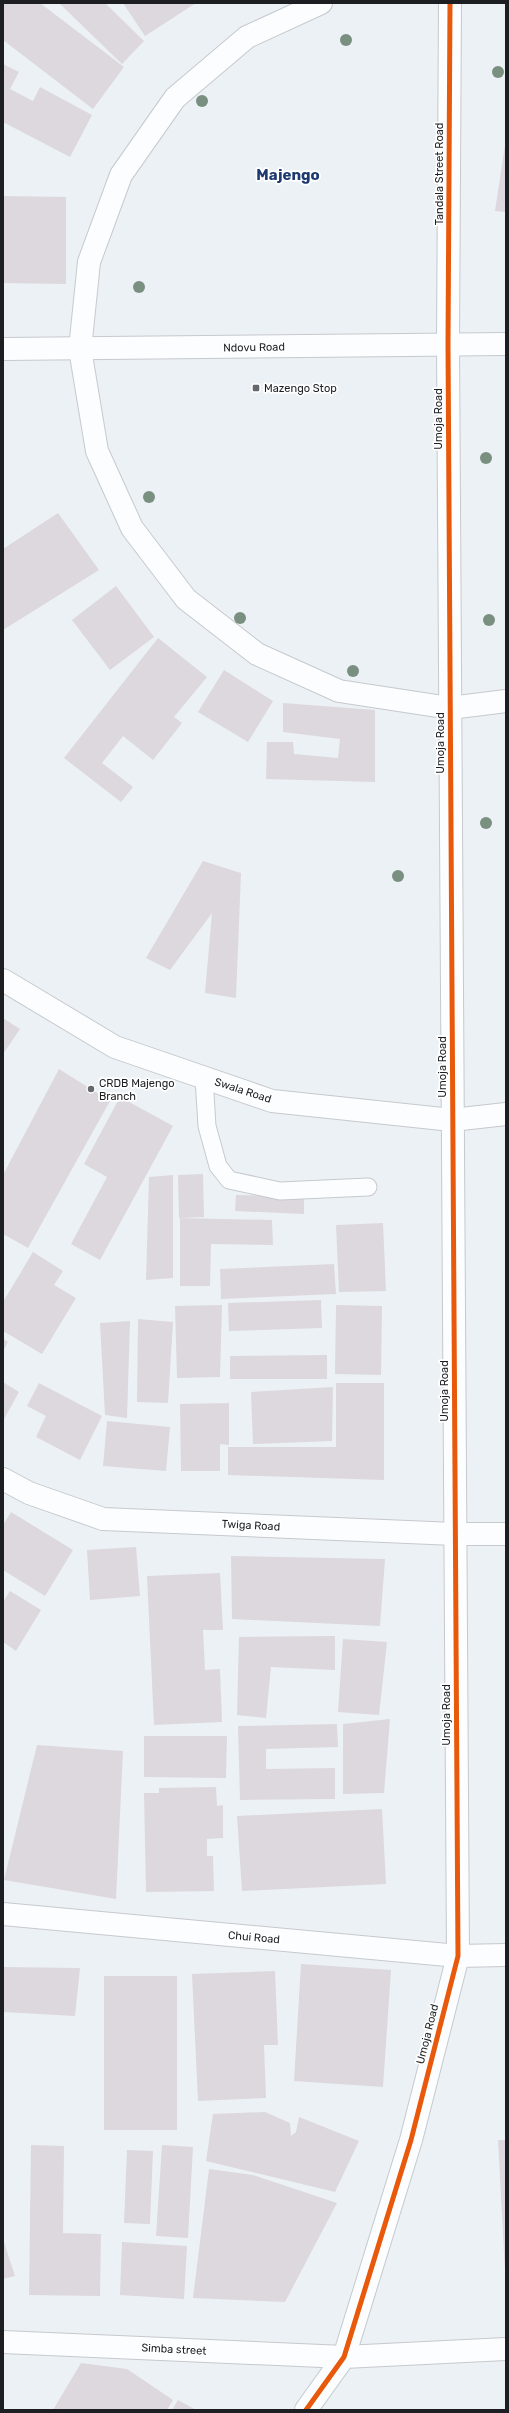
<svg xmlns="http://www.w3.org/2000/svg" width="509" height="2413" viewBox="0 0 509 2413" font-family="Rubik,sans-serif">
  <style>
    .building { fill: #dcd8de }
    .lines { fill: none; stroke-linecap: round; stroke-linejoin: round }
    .lane-casing { stroke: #c6c9cd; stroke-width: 19 }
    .street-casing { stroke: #c6c9cd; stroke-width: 24 }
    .lane { stroke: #fcfdfe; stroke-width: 17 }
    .street { stroke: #fcfdfe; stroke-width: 22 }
    .cycleway-casing { stroke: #fff; stroke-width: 8 }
    .cycleway { stroke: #e8590c; stroke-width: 5 }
    .tree { fill: #799080 }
    .poi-dot { fill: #65686c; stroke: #fff; stroke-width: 1.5 }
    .labels { text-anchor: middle; stroke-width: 3.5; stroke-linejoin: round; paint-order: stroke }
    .street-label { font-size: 11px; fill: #1c1e21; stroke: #fff }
    .poi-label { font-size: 11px; fill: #1c1e21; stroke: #fff; text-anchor: start }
    .district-label { font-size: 15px; font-weight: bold; fill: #1d3a70; stroke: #fff }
  </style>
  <rect width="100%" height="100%" fill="#ecf1f6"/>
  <g class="building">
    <path d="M3,3H40L124,67L93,109L3,40Z"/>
    <path d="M59,3H105L144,41L122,64Z"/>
    <path d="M123,3H196L145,36Z"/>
    <path d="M3,64L19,72L10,89L33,101L40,87L92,115L70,157L3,122Z"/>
    <path d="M505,145H506V212L495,211Z"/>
    <path d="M3,196L66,197V284L3,283Z"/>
    <path d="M58,513L99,570L3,630V549Z"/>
    <path d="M116,586L154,637L110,670L72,620Z"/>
    <path d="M158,638L207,677L174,717L182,723L153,760L123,736L102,763L133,787L121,802L64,758Z"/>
    <path d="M224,670L273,701L248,742L198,712Z"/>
    <path d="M283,703L375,710V782L266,779L267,742H293L294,754L338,758L340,739L283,732Z"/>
    <path d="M203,861L241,873L236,998L205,993L212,913L170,970L146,958Z"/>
    <path d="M3,1018L20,1029L3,1054Z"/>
    <path d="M59,1069L110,1101L28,1248L3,1234V1175Z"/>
    <path d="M120,1097L173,1126L100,1260L71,1244L107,1177L84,1164Z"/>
    <path d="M203,1174L204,1217L179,1218L178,1175Z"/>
    <path d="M173,1175V1278L146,1280L149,1177Z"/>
    <path d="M236,1195L304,1197V1214L235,1211Z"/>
    <path d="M180,1218L272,1220L273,1245L211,1244L210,1286H180Z"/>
    <path d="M383,1223L386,1291L339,1292L336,1225Z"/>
    <path d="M33,1252L63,1271L54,1285L76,1298L42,1354L3,1331V1302Z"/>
    <path d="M334,1264L336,1294L221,1299L220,1269Z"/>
    <path d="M321,1300L322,1328L229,1331L228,1303Z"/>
    <path d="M222,1305L220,1377L177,1378L175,1306Z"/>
    <path d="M336,1305L382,1306L381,1375L335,1374Z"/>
    <path d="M138,1319L173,1322L168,1403L137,1402Z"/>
    <path d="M130,1321L127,1418L105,1415L100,1323Z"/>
    <path d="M3,1339L8,1342L3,1351Z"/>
    <path d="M327,1355V1379H230V1356Z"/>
    <path d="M3,1382L19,1392L3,1421Z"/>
    <path d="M39,1383L102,1416L80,1460L36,1437L46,1416L27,1406Z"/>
    <path d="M336,1383H384V1480L228,1475V1447H336Z"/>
    <path d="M333,1387L332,1441L253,1444L251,1392Z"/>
    <path d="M229,1403V1445L220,1444V1471H181L180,1404Z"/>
    <path d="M107,1421L170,1427L166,1471L103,1466Z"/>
    <path d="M11,1512L73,1550L45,1596L3,1570V1525Z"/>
    <path d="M136,1547L140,1596L90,1600L87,1550Z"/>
    <path d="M231,1556L385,1559L380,1626L232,1619Z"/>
    <path d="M220,1573L223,1630H203L205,1670L220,1669L222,1722L154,1725L147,1576Z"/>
    <path d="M10,1591L41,1610L16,1651L3,1642V1602Z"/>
    <path d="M335,1636V1670L271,1667L266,1718L237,1715L239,1637Z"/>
    <path d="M343,1639L387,1642L379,1715L338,1712Z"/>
    <path d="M390,1719L384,1793L343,1794V1724Z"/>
    <path d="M337,1724L338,1747L266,1749V1769L335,1768V1799L240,1800L238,1726Z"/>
    <path d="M144,1736H227L226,1778L144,1777Z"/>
    <path d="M37,1745L123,1751L116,1899L4,1880Z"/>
    <path d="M216,1787L217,1806L223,1805V1838L207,1839V1856H213L214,1891L146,1892L144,1793H159V1788Z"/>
    <path d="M382,1809L386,1884L242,1891L237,1816Z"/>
    <path d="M301,1964L391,1970L383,2087L294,2081Z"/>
    <path d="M3,1967L80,1968L75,2016L3,2012Z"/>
    <path d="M275,1971L278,2045H264L266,2098L198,2101L192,1974Z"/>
    <rect x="104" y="1976" width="73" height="154"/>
    <path d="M265,2112L290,2123L291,2136L296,2132L299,2117L359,2141L335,2192L206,2161L213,2114Z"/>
    <path d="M498,2140H506V2271L505,2272Z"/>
    <path d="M31,2145L64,2146L63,2233L101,2234L100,2296L29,2295Z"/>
    <path d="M162,2145L193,2147L188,2238L156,2236Z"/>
    <path d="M127,2150L153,2151L150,2224L124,2223Z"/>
    <path d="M209,2169L253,2175L337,2203L285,2302L193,2298Z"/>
    <path d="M3,2239L15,2276L3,2279Z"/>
    <path d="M122,2242L187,2246L184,2299L120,2295Z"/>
    <path d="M81,2363L127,2369L173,2400L167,2410H53Z"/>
    <path d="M178,2400L196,2410H172Z"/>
  </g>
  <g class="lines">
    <defs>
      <path id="lane" d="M204,1078L207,1126L218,1166L229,1180L280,1191L368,1187"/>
      <g id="street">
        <path d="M321,3L247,37L175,98L121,175L89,262L80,349L97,451L132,528L186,599L257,654L339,691L450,708L506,701"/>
        <path d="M3,349L506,344"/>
        <path d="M3,980L115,1047L272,1101L452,1120L506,1114"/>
        <path d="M3,1479L29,1493L103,1519L455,1534H506"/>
        <path d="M3,1914L458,1956L506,1955"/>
        <path d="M3,2342L344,2357L506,2349"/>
        <path d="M306,2410L344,2357L411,2140L458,1956L448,344L450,3"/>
      </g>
    </defs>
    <use href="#lane" class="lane-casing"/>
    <use href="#street" class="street-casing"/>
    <use href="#lane" class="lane"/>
    <use href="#street" class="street"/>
    <defs>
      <path id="cycleway" d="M306,2410L344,2357L411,2140L458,1956L448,344L450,3"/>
    </defs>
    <use href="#cycleway" class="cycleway-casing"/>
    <use href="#cycleway" class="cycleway"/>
  </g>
  <g class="tree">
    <circle cx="346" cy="40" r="6"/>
    <circle cx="498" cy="72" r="6"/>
    <circle cx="202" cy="101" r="6"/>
    <circle cx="139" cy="287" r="6"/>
    <circle cx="486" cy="458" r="6"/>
    <circle cx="149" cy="497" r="6"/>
    <circle cx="240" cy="618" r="6"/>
    <circle cx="489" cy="620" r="6"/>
    <circle cx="353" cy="671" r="6"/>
    <circle cx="486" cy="823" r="6"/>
    <circle cx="398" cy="876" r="6"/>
  </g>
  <g class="poi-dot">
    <rect x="252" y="384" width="8" height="8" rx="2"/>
    <circle cx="91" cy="1089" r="4"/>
  </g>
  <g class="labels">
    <g class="street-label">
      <text transform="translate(439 174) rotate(-90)" y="4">Tandala Street Road</text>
      <text transform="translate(254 347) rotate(-1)" y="4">Ndovu Road</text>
      <text transform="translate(438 419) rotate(-90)" y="4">Umoja Road</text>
      <text transform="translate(440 743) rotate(-90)" y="4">Umoja Road</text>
      <text transform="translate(442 1067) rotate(-90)" y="4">Umoja Road</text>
      <text transform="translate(243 1090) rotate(18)" y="4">Swala Road</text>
      <text transform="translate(444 1391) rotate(-90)" y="4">Umoja Road</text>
      <text transform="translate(251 1525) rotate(3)" y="4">Twiga Road</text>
      <text transform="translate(446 1715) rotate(-90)" y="4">Umoja Road</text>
      <text transform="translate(254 1937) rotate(5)" y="4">Chui Road</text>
      <text transform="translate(427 2034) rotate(-76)" y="4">Umoja Road</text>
      <text transform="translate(174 2349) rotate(3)" y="4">Simba street</text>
    </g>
    <g class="poi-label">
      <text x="264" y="392">Mazengo Stop</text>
      <text x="99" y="1087">CRDB Majengo<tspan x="99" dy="13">Branch</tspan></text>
    </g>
    <g class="district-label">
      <text x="288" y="180">Majengo</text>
    </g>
  </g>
  <rect width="509" height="2413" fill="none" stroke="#1c1e21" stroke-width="8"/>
</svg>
